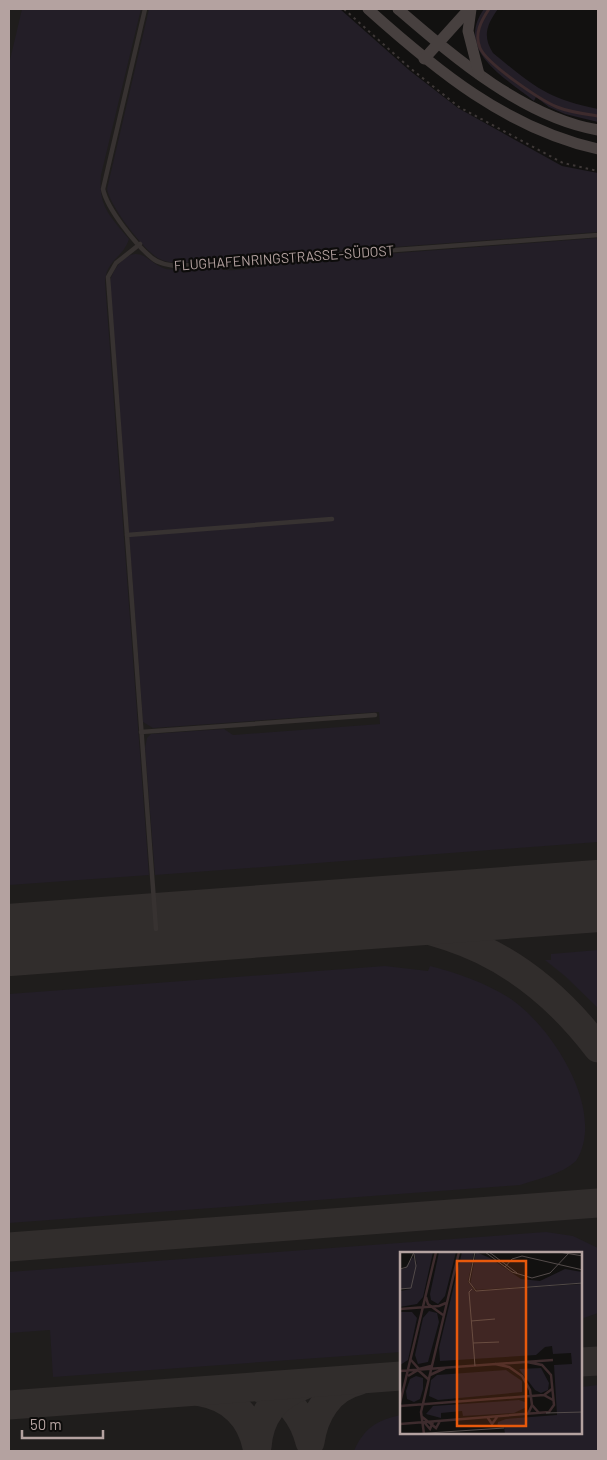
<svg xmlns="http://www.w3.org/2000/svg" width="607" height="1460" viewBox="0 0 607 1460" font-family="Barlow,sans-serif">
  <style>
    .built { fill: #1f1d1c; fill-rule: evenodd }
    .green { fill: #231e27 }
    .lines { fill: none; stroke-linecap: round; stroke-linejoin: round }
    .stream { stroke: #3d2b2d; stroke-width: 3 }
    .taxiway { stroke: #312d2c; stroke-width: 29 }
    .runway { stroke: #312d2c; stroke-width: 72 }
    .path { stroke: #3e3837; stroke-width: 2; stroke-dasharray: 2.5 4; stroke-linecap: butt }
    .lane { stroke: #373231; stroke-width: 4.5 }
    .secondary { stroke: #47403f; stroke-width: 11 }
    .labels { text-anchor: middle; stroke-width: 4.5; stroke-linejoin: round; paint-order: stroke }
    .street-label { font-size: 14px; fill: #b4a2a0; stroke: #0d0c0b }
    .inset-river { fill: none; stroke: #3d2b2d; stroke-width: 2.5 }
    .inset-road { fill: none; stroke: #534b4a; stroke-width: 1 }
    .view { fill: #e8590c; fill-opacity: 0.15; stroke: #e8590c; stroke-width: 2.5 }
    .inset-edge { fill: none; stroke: #b4a2a0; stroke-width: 2.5 }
  </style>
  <rect width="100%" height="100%" fill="#121110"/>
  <path class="built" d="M9,9H154L598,227V1451H9ZM401,1254H581V1434H401Z"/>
  <g class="green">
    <path d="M22,9H141L101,175C98,206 110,216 129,239C123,258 106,260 105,282L149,875L9,885V64Z"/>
    <path d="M149,9H340L409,70L458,108L562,166L598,173V232L177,263C169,262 161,261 155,256C140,245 110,206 107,189Z"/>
    <path d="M484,9H498C487,24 482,36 493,53C532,85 547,99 598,109V122L565,114L549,107L536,97L534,101C506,78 454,51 484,9Z"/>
    <path d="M598,238V842L155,875L145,748L147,738L151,734L224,729L233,735L380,724L379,712L153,728L143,722L110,281C113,270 123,255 135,254C146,253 154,266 166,269C180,271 194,267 208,267C214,267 219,269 224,270C242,271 261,267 278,262Z"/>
    <path d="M598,950V1008L565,976L545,960H551V954Z"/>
    <path d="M385,966L428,971L430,966C458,973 486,983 511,999C553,1028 607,1112 576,1161C562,1174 538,1179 520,1185L9,1223V994Z"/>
    <path d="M546,1232L573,1236L598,1248V1313L581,1319V1254H401V1352L53,1377L50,1330L9,1333V1272Z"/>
    <path d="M598,1385V1451H354C364,1428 377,1420 401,1415V1434H581V1387Z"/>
  </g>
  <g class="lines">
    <path class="stream" d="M489,9C481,21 474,34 480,48C487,64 540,100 557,107C569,112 585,114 598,116"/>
    <g class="taxiway">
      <path d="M334,916C447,922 528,956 598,1048"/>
      <path d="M9,1247L598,1203"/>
      <path d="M581,1362L598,1361"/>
      <path d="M264,1390C289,1395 304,1419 310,1442C314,1414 329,1388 358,1381"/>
      <path d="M201,1392C231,1397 251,1417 257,1447C259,1416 275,1395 304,1385"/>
      <path d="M9,1405L401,1376"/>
    </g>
    <path class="runway" d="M9,940L598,896"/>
    <path class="path" d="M344,9L410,68L459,107L563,163L598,171"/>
    <g class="lane">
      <path d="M145,9L103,189C107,209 136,245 152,258C159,264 169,265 178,266L598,235"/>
      <path d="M140,244L116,263L108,277L156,929"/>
      <path d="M127,535L332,519"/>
      <path d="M141,732L375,715"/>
    </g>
    <g class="secondary">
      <path d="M368,9C436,70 506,128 598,149"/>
      <path d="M398,9C454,57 523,117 598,130"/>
      <path d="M471,9L468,31L479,74"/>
      <path d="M424,59L469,9"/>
    </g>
  </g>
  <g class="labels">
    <g class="street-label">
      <text transform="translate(284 258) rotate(-4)" y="5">FLUGHAFENRINGSTRASSE-SÜDOST</text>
    </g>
  </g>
  <g transform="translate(400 1252)">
    <rect width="182" height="182" fill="#121110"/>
    <path d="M14,0H33L23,45L17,52L0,55V39L11,37H0V17H4L13,5L17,13ZM39,0H56L45,44L38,52L31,48L30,42ZM62,0H74L68,30L75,39L182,32V182H105L104,175H97L98,170L106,167L157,163L154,113L172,112L171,101L153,102L152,94L145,95L136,103L40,109L39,96ZM76,0L90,6L121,27L140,29L165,17L182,20V31L77,38L70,32ZM29,59L37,61L39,70L28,110L18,112L15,103L23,66ZM0,60H12L17,66L8,108L0,113ZM141,116L149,131L148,138L141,141L135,138L119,117ZM106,118L122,129V140L38,148L29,144L31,128L37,123ZM16,124L23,126V137L20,147L14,150L7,147L6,139L10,127ZM119,148L125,150L127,155L114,161L63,164L62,159L41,161V166L26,162L33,154Z" fill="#231e27"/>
    <path class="inset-river" d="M26,45L28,52L43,63M0,57L39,54L46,51M11,108L19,117L31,114M95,112L109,115L122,124L130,138L132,153M0,119L153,108M30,123L45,116M8,124L18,118L28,127M152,137L144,143L153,148M0,151L36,0M0,154L144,143M128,162L132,153L139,161M21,164L36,176L40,169M88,166L92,172L97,165M24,170L30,177L33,170M0,172L149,160L154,153L151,123L142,113L127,110M24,182L21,160L59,0"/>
    <path class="inset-road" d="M75,0L69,30L76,39L183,31M85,0L112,20L132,26L150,21L169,1M89,0L117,21M159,0L183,4M105,15L112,7L122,4L183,18M0,17L7,15L14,0M0,37L11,36L16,14L14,2M72,37L69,40L75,114M71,69L95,67M73,91L99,90M146,161L183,160M13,182L104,176"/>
    <path class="view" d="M57,9H126V174H57Z"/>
    <rect width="182" height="182" class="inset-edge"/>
  </g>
  <rect width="607" height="1460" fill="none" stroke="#b4a2a0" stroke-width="20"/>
  <path d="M22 1430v8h81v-8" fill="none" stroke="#b4a2a0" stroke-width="2.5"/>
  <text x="30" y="1430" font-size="15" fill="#b4a2a0" stroke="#0d0c0b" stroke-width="4" paint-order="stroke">50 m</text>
</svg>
